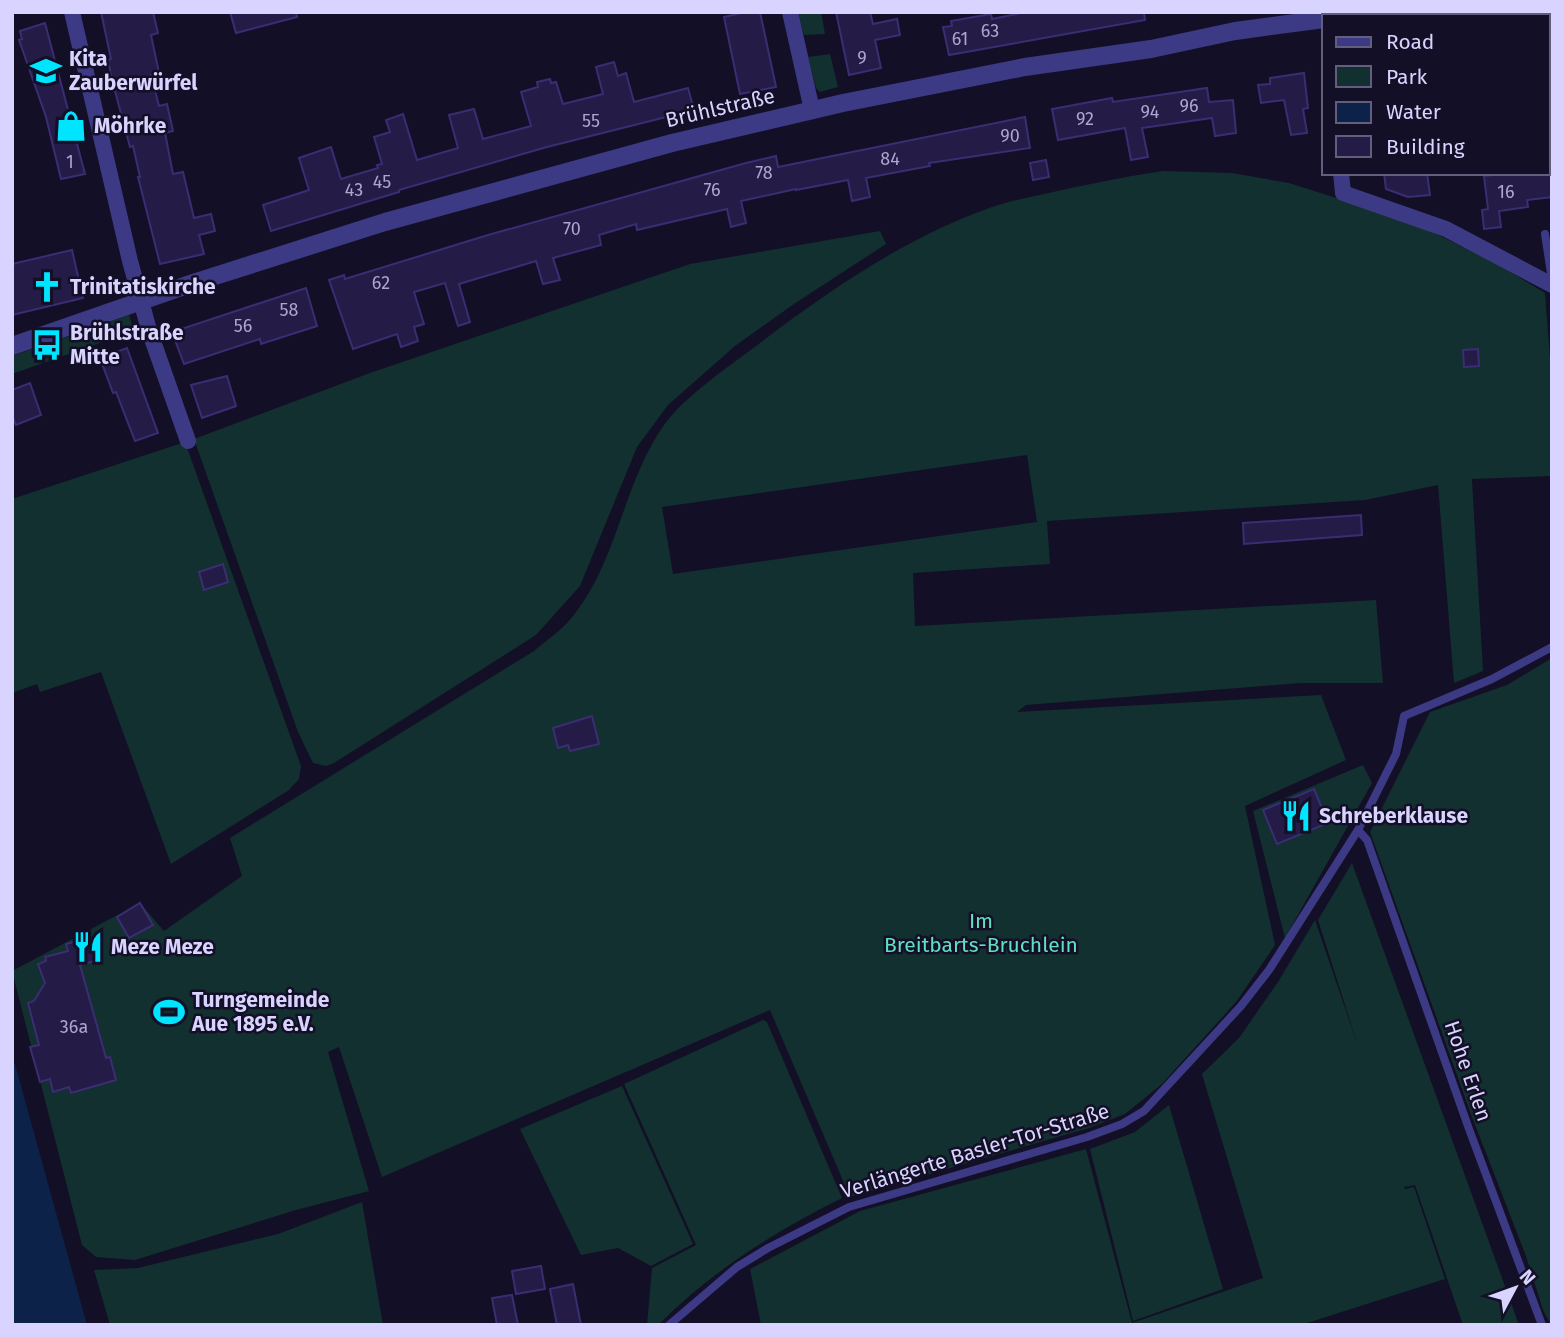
<svg xmlns="http://www.w3.org/2000/svg" width="1564" height="1337" viewBox="0 0 1564 1337" font-family="'Fira Sans',sans-serif">
  <style>
    .green { fill: #12302f; fill-rule: evenodd }
    .water { fill: #0c2248 }
    .building { fill: #241b47; stroke: #3b2d73; stroke-width: 2 }
    .lines { fill: none; stroke-linecap: round; stroke-linejoin: round }
    .service { stroke: #3d3a85; stroke-width: 8 }
    .minor { stroke: #3d3a85; stroke-width: 16 }
    .tertiary { stroke: #3d3a85; stroke-width: 18 }
    .labels { text-anchor: middle; stroke-width: 5; stroke-linejoin: round; paint-order: stroke }
    .number-label { font-size: 18px; fill: #aca6d1 }
    .poi-label { font-size: 21px; font-weight: bold; fill: #d9d4ff; stroke: #130f26; text-anchor: start }
    .street-label { font-size: 21px; fill: #d9d4ff; stroke: #130f26 }
    .park-label { font-size: 21px; fill: #5fe0c0; stroke: #130f26 }
  </style>
  <rect width="100%" height="100%" fill="#130f26"/>
  <g class="green">
    <path d="M798,12H821L825,34L804,35Z"/>
    <path d="M830,54L838,87L820,92L816,88L808,57Z"/>
    <path d="M1163,171L1232,173L1289,183L1412,222L1499,265L1545,293L1552,385V476L1472,479L1483,671L1454,683L1438,485L1365,500L1047,521L1050,564L913,573L915,626L1376,600L1383,683H1300L1026,705L1017,712L1321,695L1346,760L1245,806L1275,945L1236,1002L1162,1084L1125,1114L1089,1128L850,1197L770,1010L382,1177L339,1047L328,1052L369,1191L296,1210L135,1260L96,1257L82,1245L12,971L140,903L164,931L242,876L230,838L534,651C547,640 563,629 573,616C618,560 623,483 664,425C684,397 728,367 756,346C828,291 906,237 992,207C1009,201 1027,198 1044,194C1083,185 1123,177 1163,171ZM1027,455L1037,522L673,574L662,507Z"/>
    <path d="M880,231L886,244L794,304L735,346L668,405L637,447L580,586L536,635L334,763L326,766L313,763L298,732L194,439L370,373L690,264Z"/>
    <path d="M129,315L134,331L12,374V356Z"/>
    <path d="M185,442L301,766L299,779L289,790L171,864L101,672L40,692L37,684L12,693V499Z"/>
    <path d="M1552,658V1325H1551L1543,1310L1526,1256L1472,1117L1370,832L1430,712L1507,685Z"/>
    <path d="M1363,765L1372,783L1285,938L1253,811Z"/>
    <path d="M1352,863L1519,1325H1463L1415,1185L1404,1187L1405,1189L1414,1187L1445,1279L1301,1325H761L750,1269L860,1211L1086,1149L1132,1323L1263,1278L1202,1074L1239,1038L1278,982L1315,920L1358,1046L1318,920Z"/>
    <path d="M763,1020L767,1022L842,1198C774,1232 712,1271 658,1325H647L652,1268L696,1245L624,1084Z"/>
    <path d="M622,1086L693,1244L651,1266L618,1248L581,1255L520,1129Z"/>
    <path d="M1169,1105L1223,1289L1133,1321L1090,1149L1135,1132Z"/>
    <path d="M362,1202L383,1325H110L94,1270L138,1268L278,1234Z"/>
  </g>
  <path class="water" d="M12,1060L15,1064L87,1325H12Z"/>
  <g class="building">
    <path d="M101,12H153L158,33L151,35L159,73L151,75L159,106L167,104L173,131L165,133L173,174L183,172L194,218L211,214L215,231L199,235L204,254L160,264L138,177H140L133,146L130,147L112,80L108,60L111,59Z"/>
    <path d="M230,12H296L297,17L236,33Z"/>
    <path d="M746,12H760L776,87L740,94L724,17Z"/>
    <path d="M836,12H870L873,24L897,19L900,35L875,40L881,68L849,75Z"/>
    <path d="M1026,12H1144L1145,20L949,55L943,27L952,26L951,21L991,14L992,19Z"/>
    <path d="M45,23L85,174L61,179L46,117L19,40L22,39L20,31Z"/>
    <path d="M614,62L618,76L626,73L634,102L688,88L694,110L547,147L399,190V192L271,231L263,205L309,190L299,158L331,147L341,179L378,168L377,165L382,164L374,137L390,132L386,120L403,114L417,160L458,148L449,115L474,109L483,139L531,126L521,92L538,87L537,82L550,79L551,83L556,82L563,104L603,94L596,67Z"/>
    <path d="M1304,73L1308,108L1303,109L1307,133L1291,135L1284,100L1261,103L1258,85L1270,84V78Z"/>
    <path d="M1207,88L1209,102L1233,100L1236,133L1215,136L1212,118L1142,128L1148,157L1131,160L1125,128L1058,140L1052,109L1112,98L1113,102Z"/>
    <path d="M1025,117L1030,148L929,163L930,166L866,178L870,197L852,201L848,180L796,190V189L741,201L746,223L731,227L727,209L637,230L636,224L599,235L601,245L553,258L560,280L543,284L536,261L459,284L470,322L458,326L445,283L414,292L424,324L414,327L418,341L401,347L397,334L353,349L329,280L344,275L345,279L488,235L746,163L776,156L778,167Z"/>
    <path d="M1046,160L1049,177L1033,180L1030,163Z"/>
    <path d="M1384,173H1427L1430,195L1408,197L1386,189Z"/>
    <path d="M1511,173H1552V197L1527,200L1528,207L1499,211L1501,227L1484,229L1482,210L1488,209L1484,176Z"/>
    <path d="M72,250L83,298L12,315V264Z"/>
    <path d="M306,288L317,326L261,344L260,339L184,364L172,332Z"/>
    <path d="M127,348L158,433L135,441L116,392L113,393L100,358Z"/>
    <path d="M1478,349L1479,366L1464,367L1463,350Z"/>
    <path d="M227,376L236,406L202,418L191,385Z"/>
    <path d="M30,383L41,415L16,425L12,415V390Z"/>
    <path d="M1361,515L1362,535L1244,544L1243,523Z"/>
    <path d="M223,564L228,582L204,590L199,572Z"/>
    <path d="M592,716L599,744L570,751L568,745L558,748L553,728Z"/>
    <path d="M1314,789L1328,823L1277,844L1263,810Z"/>
    <path d="M140,903L153,925L129,938L117,917Z"/>
    <path d="M89,938L95,961L80,965L106,1058L110,1057L116,1080L71,1093L69,1087L53,1092L50,1079L40,1082L30,1047L39,1045L28,1003L34,1001L45,983L38,964L46,961L45,957L68,951L66,944Z"/>
    <path d="M541,1266L545,1289L516,1294L512,1271Z"/>
    <path d="M573,1284L581,1325H557L550,1289Z"/>
    <path d="M512,1295L518,1325H497L492,1298Z"/>
  </g>
  <g class="lines">
    <g class="service">
      <path d="M1545,234L1552,280"/>
      <path d="M1358,830L1367,840L1469,1129L1542,1325"/>
      <path d="M669,1325L737,1267L768,1248L849,1207L1087,1137L1122,1124L1144,1111L1241,1006L1269,970L1358,830L1396,754L1404,716L1492,679L1552,647"/>
    </g>
    <g class="minor">
      <path d="M72,12L130,261L149,330L188,441"/>
      <path d="M790,12L812,110"/>
      <path d="M1341,173L1343,193L1446,229L1552,285"/>
    </g>
    <g class="tertiary">
      <path d="M1351,16L1377,12"/>
      <path d="M12,346L196,282L385,222L672,143L843,103L1025,67L1151,49L1235,31L1324,19"/>
    </g>
  </g>
  <defs>
    <symbol id="school-bare" viewBox="-9 -9 18 18"><path d="M0-5L7-2L0 1L-7-2ZM-4 1L0 2.5L4 1V4Q0 6-4 4Z" fill="#00e5ff" stroke="#130f26" stroke-width="2.5" paint-order="stroke"/></symbol>
    <symbol id="shop-bare" viewBox="-9 -9 18 18"><path d="M-5-2.5h2.3a2.7 3.5 0 0 1 5.4 0H5L5.5 6h-11ZM-1.5-2.5h3a1.5 2.3 0 0 0-3 0Z" fill="#00e5ff" stroke="#130f26" stroke-width="2.5" paint-order="stroke"/></symbol>
    <symbol id="church-bare" viewBox="-9 -9 18 18"><path d="M-1.2-6h2.4v3.5h3.3v2.4h-3.3V6h-2.4V-.1h-3.3v-2.4h3.3Z" fill="#00e5ff" stroke="#130f26" stroke-width="2.5" paint-order="stroke"/></symbol>
    <symbol id="bus-bare" viewBox="-9 -9 18 18"><path d="M-5-6H5V4H4V6H2V4H-2V6H-4V4H-5ZM-3.5-4V0h7V-4ZM-3.5 1.2v1.5H-2V1.2ZM2 1.2v1.5H3.5V1.2Z" fill="#00e5ff" stroke="#130f26" stroke-width="2.5" paint-order="stroke"/></symbol>
    <symbol id="restaurant-bare" viewBox="-9 -9 18 18"><path d="M-5-6h1v4h1v-4h1v4h1v-4h1v5L-1.5 .5V6h-2V.5L-5-1ZM5-6V6H3V1.5H1.5Q1.5-4 5-6Z" fill="#00e5ff" stroke="#130f26" stroke-width="2.5" paint-order="stroke"/></symbol>
    <symbol id="stadium-bare" viewBox="-9 -9 18 18"><path d="M0-5a6.5 5 0 1 0 0 10a6.5 5 0 1 0 0-10ZM-3.5-1.8h7v3.6h-7Z" fill="#00e5ff" stroke="#130f26" stroke-width="2.5" paint-order="stroke"/></symbol>
  </defs>
  <g fill-rule="evenodd">
    <use href="#school-bare" x="24" y="49" width="44" height="44"/>
    <use href="#shop-bare" x="49" y="104" width="44" height="44"/>
    <use href="#church-bare" x="25" y="265" width="44" height="44"/>
    <use href="#bus-bare" x="25" y="323" width="44" height="44"/>
    <use href="#restaurant-bare" x="1274" y="794" width="44" height="44"/>
    <use href="#restaurant-bare" x="66" y="925" width="44" height="44"/>
    <use href="#stadium-bare" x="147" y="990" width="44" height="44"/>
  </g>
  <g class="labels">
    <g class="number-label">
      <text x="990" y="37">63</text>
      <text x="960" y="45">61</text>
      <text x="862" y="64">9</text>
      <text x="1189" y="112">96</text>
      <text x="1150" y="118">94</text>
      <text x="1085" y="125">92</text>
      <text x="591" y="127">55</text>
      <text x="1010" y="142">90</text>
      <text x="890" y="165">84</text>
      <text x="70" y="168">1</text>
      <text x="764" y="179">78</text>
      <text x="382" y="188">45</text>
      <text x="354" y="196">43</text>
      <text x="712" y="196">76</text>
      <text x="1506" y="198">16</text>
      <text x="572" y="235">70</text>
      <text x="381" y="289">62</text>
      <text x="289" y="316">58</text>
      <text x="243" y="332">56</text>
      <text x="74" y="1033">36a</text>
    </g>
    <g class="poi-label">
      <text x="69" y="66">Kita<tspan x="69" dy="24">Zauberwürfel</tspan></text>
      <text x="94" y="133">Möhrke</text>
      <text x="70" y="294">Trinitatiskirche</text>
      <text x="70" y="340">Brühlstraße<tspan x="70" dy="24">Mitte</tspan></text>
      <text x="1319" y="823">Schreberklause</text>
      <text x="111" y="954">Meze Meze</text>
      <text x="192" y="1007">Turngemeinde<tspan x="192" dy="24">Aue 1895 e.V.</tspan></text>
    </g>
    <g class="street-label">
      <text transform="translate(720 108) rotate(-13)" y="7">Brühlstraße</text>
      <text transform="translate(1468 1071) rotate(71)" y="7">Hohe Erlen</text>
      <text transform="translate(975 1151) rotate(-17)" y="7">Verlängerte Basler-Tor-Straße</text>
    </g>
    <g class="park-label">
      <text x="981" y="928">Im<tspan x="981" dy="24">Breitbarts-Bruchlein</tspan></text>
    </g>
  </g>
  <rect width="1564" height="1337" fill="none" stroke="#d9d4ff" stroke-width="28"/>
  <rect x="1322" y="14" width="228" height="161" fill="#130f26" stroke="#625e7d" stroke-width="2"/>
  <rect x="1336" y="37" width="35" height="10" fill="#3d3a85" stroke="#625e7d" stroke-width="2"/>
  <text x="1386" y="49" font-size="21" fill="#d9d4ff">Road</text>
  <rect x="1336" y="66" width="35" height="21" fill="#12302f" stroke="#625e7d" stroke-width="2"/>
  <text x="1386" y="84" font-size="21" fill="#d9d4ff">Park</text>
  <rect x="1336" y="102" width="35" height="21" fill="#0c2248" stroke="#625e7d" stroke-width="2"/>
  <text x="1386" y="119" font-size="21" fill="#d9d4ff">Water</text>
  <rect x="1336" y="136" width="35" height="21" fill="#241b47" stroke="#625e7d" stroke-width="2"/>
  <text x="1386" y="154" font-size="21" fill="#d9d4ff">Building</text>
  <g transform="translate(1515 1288) rotate(49)" stroke="#130f26" stroke-width="5" paint-order="stroke">
  <path d="M0-5L12 26L0 18L-12 26Z" fill="#d9d4ff"/>
  <text y="-10" font-size="19" font-weight="bold" text-anchor="middle" fill="#d9d4ff">N</text>
  </g>
</svg>
